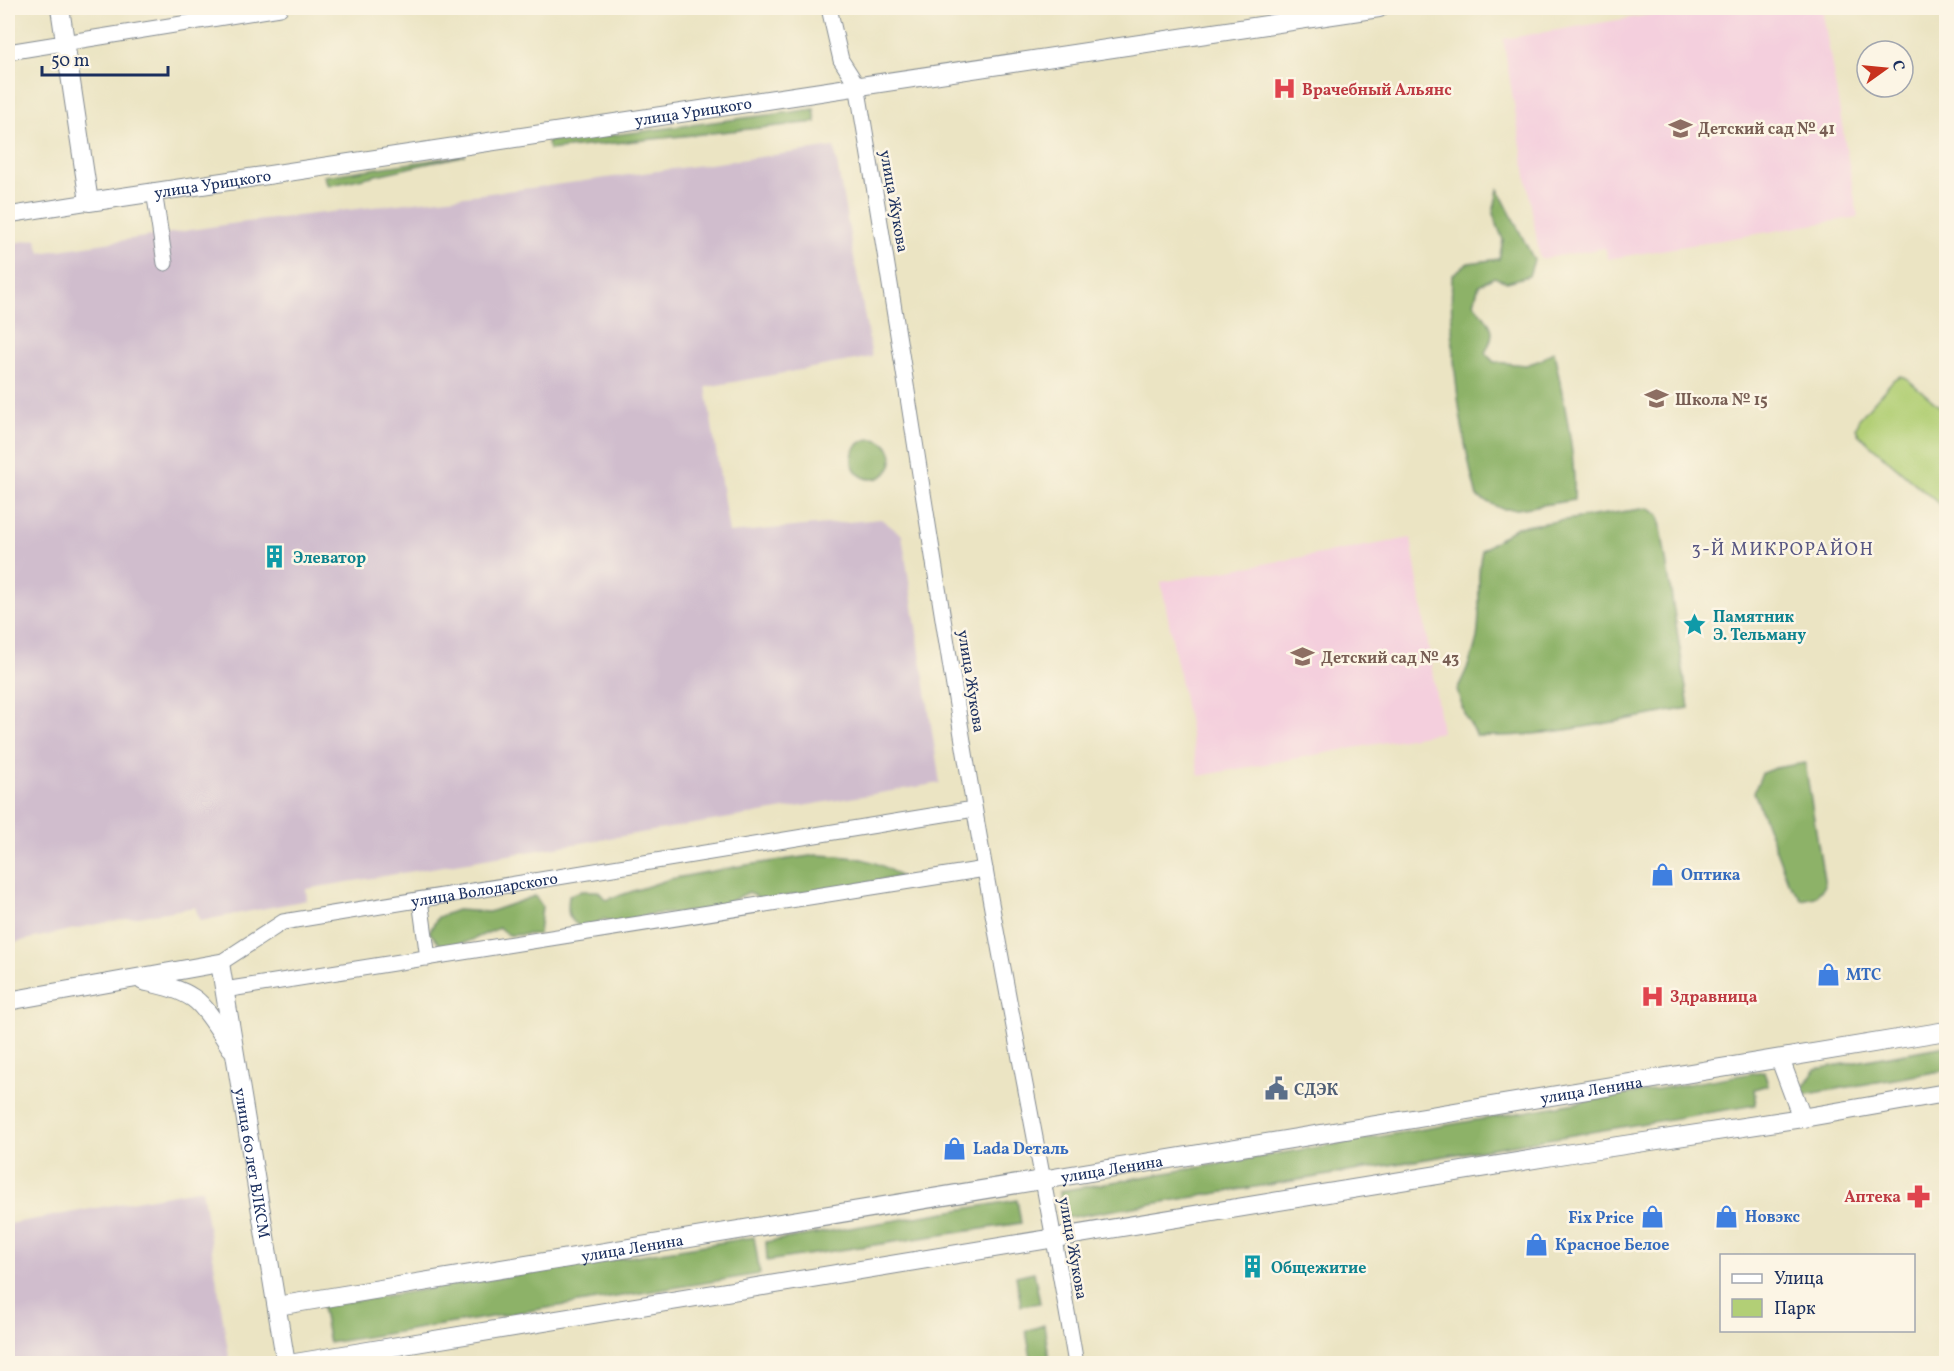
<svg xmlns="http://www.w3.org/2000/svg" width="1954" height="1371" viewBox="0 0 1954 1371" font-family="Vollkorn,serif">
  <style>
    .built { fill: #f4cfdd }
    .industrial { fill: #d0bdcd }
    .green { fill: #b2cf76; stroke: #667f6a; stroke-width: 1.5 }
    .forest { fill: #8db267; stroke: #547062; stroke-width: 1.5 }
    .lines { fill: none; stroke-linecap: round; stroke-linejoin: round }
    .minor-casing { stroke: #838a90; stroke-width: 17 }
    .tertiary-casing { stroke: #838a90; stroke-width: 20 }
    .minor { stroke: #fff; stroke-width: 15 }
    .tertiary { stroke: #fff; stroke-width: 18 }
    .labels { text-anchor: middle; stroke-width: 5; stroke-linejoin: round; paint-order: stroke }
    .health-label { font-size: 16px; font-weight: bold; fill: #be3a42; stroke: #fcf5e5; text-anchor: start }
    .street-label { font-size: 16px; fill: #1b2f5e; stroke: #fcf5e5 }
    .education-label { font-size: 16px; font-weight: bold; fill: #785e54; stroke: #fcf5e5; text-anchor: start }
    .culture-label { font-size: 16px; font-weight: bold; fill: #0d838f; stroke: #fcf5e5; text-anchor: start }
    .shop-label { font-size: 16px; font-weight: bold; fill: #366cbe; stroke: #fcf5e5; text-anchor: start }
    .service-label { font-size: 16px; font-weight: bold; fill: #4e5e75; stroke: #fcf5e5; text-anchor: start }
    .neighbourhood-label { font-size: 18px; letter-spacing: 1.5px; fill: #585783; stroke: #fcf5e5 }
  </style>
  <rect width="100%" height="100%" fill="#fcf5e5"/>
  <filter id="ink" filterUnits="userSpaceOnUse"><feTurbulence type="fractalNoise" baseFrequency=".0167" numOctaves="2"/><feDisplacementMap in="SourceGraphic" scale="12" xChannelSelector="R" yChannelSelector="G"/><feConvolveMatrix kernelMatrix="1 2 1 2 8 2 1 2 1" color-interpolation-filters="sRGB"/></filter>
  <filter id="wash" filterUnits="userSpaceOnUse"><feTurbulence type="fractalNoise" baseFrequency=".008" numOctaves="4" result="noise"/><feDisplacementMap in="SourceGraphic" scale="24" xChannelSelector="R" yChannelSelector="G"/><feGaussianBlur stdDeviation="1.35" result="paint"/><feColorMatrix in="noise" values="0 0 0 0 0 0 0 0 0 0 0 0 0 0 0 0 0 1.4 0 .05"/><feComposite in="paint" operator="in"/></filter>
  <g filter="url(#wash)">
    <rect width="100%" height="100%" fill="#ebe4c3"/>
    <g class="built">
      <path d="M1691,8H1822L1858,217L1608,259L1605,248L1540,259L1503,39Z"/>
      <path d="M1411,538L1442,732L1199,776L1161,582Z"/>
    </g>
    <g class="industrial">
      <path d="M834,147L872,357L706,387L729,533L881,519L902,535L940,783L306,889L307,900L200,921L195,907L92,925L12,943L13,959L8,960V244L36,239L40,253L230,224L547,186Z"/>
      <path d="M202,1189L230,1363H8V1224Z"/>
    </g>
    <path class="green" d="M1900,376L1906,378L1946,412V510L1859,435L1856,428L1858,420L1894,379Z"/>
    <g class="forest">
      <path d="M814,109L816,122L549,150L547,141L621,134Z"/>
      <path d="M466,155L328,186L324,176Z"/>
      <path d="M1498,189L1534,260L1529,276L1507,282L1494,277L1479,285L1474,303C1490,325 1499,327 1485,353L1494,362L1526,365L1541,360L1554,351C1563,400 1576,450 1574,500L1518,509H1502L1477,497C1459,430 1449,344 1452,275L1468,263L1499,259L1503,240L1493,214Z"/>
      <circle cx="872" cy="459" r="20"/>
      <path d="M1648,508L1659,515L1689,708C1620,720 1548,738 1477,736L1465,716L1457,690C1465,673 1473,657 1477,638C1482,609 1475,580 1482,550L1517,527Z"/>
      <path d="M1805,763L1825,886L1815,897L1802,900L1788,882L1754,792L1762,773L1775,768Z"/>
      <path d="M817,855C853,857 871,856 901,877L762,900L749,892L719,907L681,913L652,914L616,923L604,919L584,929C566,919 567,914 569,895L582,891H598L606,900L670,879L740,866Z"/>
      <path d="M535,896L542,906L539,934L509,935L499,928L467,942L443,948L429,932L438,917L457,910L489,912Z"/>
      <path d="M1946,1046V1070L1797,1096L1816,1069Z"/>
      <path d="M1764,1071L1768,1085L1754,1089L1756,1105L1066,1218L1061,1210L1060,1191Z"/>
      <path d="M1017,1200L1021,1223L767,1261L766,1242Z"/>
      <path d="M754,1237L760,1274L329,1343L322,1306Z"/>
      <path d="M1034,1272L1040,1303L1021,1306L1016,1276Z"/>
      <path d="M1044,1325L1050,1363H1032L1026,1331Z"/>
    </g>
  </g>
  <g filter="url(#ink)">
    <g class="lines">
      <defs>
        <g id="minor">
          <path d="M829,8L841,60L857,85C899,327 933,570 975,812C1006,996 1045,1179 1076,1364"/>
          <path d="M8,52L280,8"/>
          <path d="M154,191L165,263"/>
          <path d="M8,215L89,202"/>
          <path d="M420,900L428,958"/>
          <path id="s1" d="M220,963L283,922L974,809"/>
          <path d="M224,990L985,869"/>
        </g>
        <g id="tertiary">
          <path id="s2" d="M60,8L89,202L1379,8"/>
          <path d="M143,981C160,985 178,988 193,998C207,1007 221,1033 231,1048"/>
          <path id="s3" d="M8,1001L220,963L286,1364"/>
          <path d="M1780,1059L1802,1118"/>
          <path id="s4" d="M277,1306L1946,1031"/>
          <path d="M289,1364L1565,1154L1802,1118L1946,1093"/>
        </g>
      </defs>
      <use href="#minor" class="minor-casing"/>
      <use href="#tertiary" class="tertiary-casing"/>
      <use href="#minor" class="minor"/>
      <use href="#tertiary" class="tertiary"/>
    </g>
  </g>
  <defs>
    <symbol id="hospital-bare" viewBox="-9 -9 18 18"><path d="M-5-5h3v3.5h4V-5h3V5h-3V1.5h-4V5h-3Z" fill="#e0444e" stroke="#fcf5e5" stroke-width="2.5" paint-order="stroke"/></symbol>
    <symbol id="school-bare" viewBox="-9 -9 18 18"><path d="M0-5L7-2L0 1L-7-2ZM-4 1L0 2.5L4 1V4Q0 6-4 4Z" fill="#8d6e63" stroke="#fcf5e5" stroke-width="2.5" paint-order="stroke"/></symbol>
    <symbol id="building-bare" viewBox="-9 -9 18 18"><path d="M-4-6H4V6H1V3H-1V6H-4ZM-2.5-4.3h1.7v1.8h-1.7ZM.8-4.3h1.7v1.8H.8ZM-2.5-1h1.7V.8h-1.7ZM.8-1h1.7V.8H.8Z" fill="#0f9aa8" stroke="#fcf5e5" stroke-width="2.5" paint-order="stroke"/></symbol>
    <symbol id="sight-bare" viewBox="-9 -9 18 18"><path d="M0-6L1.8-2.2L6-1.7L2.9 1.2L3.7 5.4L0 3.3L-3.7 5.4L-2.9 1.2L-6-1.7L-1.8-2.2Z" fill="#0f9aa8" stroke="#fcf5e5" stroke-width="2.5" paint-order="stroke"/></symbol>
    <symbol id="shop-bare" viewBox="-9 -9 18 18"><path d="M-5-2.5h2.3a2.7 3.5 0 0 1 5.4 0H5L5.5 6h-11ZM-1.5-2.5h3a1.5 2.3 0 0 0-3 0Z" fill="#3f7fe0" stroke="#fcf5e5" stroke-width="2.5" paint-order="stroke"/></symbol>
    <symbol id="civic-bare" viewBox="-9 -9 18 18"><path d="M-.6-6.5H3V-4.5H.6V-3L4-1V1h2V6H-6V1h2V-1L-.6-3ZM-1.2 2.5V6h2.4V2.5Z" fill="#5c6f8a" stroke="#fcf5e5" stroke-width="2.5" paint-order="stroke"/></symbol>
    <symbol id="pharmacy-bare" viewBox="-9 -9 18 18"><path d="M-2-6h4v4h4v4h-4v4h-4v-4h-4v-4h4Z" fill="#e0444e" stroke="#fcf5e5" stroke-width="2.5" paint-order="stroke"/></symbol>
  </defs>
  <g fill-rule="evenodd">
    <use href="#hospital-bare" x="1268" y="72" width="33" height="33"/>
    <use href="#school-bare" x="1664" y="112" width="33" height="33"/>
    <use href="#school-bare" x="1640" y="382" width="33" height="33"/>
    <use href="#building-bare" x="258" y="540" width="33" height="33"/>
    <use href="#sight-bare" x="1678" y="608" width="33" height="33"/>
    <use href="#school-bare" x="1286" y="640" width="33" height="33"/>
    <use href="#shop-bare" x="1646" y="858" width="33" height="33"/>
    <use href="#shop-bare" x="1812" y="958" width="33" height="33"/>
    <use href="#hospital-bare" x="1636" y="980" width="33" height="33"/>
    <use href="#civic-bare" x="1260" y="1072" width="33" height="33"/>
    <use href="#shop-bare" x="938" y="1132" width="33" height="33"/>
    <use href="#pharmacy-bare" x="1902" y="1180" width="33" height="33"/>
    <use href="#shop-bare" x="1710" y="1200" width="33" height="33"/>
    <use href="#shop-bare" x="1636" y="1200" width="33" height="33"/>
    <use href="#shop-bare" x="1520" y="1228" width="33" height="33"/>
    <use href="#building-bare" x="1236" y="1250" width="33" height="33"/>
  </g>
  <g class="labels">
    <g class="health-label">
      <text x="1302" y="95">Врачебный Альянс</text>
      <text x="1670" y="1002">Здравница</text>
      <text x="1901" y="1202" text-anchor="end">Аптека</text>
    </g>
    <g class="street-label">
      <text dy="6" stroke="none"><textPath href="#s2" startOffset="807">улица Урицкого</textPath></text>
      <text dy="6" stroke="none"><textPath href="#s2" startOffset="321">улица Урицкого</textPath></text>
      <text transform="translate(895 201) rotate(80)" y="6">улица Жукова</text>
      <text transform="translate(972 681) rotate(81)" y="6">улица Жукова</text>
      <text dy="6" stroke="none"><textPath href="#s1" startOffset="279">улица Володарского</textPath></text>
      <text dy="6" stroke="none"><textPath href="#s4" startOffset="1332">улица Ленина</textPath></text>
      <text dy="6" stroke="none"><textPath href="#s3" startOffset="418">улица 60 лет ВЛКСМ</textPath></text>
      <text dy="6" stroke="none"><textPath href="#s4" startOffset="846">улица Ленина</textPath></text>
      <text dy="6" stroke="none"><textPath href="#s4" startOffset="360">улица Ленина</textPath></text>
      <text transform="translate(1074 1248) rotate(80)" y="6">улица Жукова</text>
    </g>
    <g class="education-label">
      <text x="1698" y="134">Детский сад № 41</text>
      <text x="1675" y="405">Школа № 15</text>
      <text x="1321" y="663">Детский сад № 43</text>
    </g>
    <g class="culture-label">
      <text x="293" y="563">Элеватор</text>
      <text x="1713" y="622">Памятник<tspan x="1713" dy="18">Э. Тельману</tspan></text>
      <text x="1271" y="1273">Общежитие</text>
    </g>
    <g class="shop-label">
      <text x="1681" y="880">Оптика</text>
      <text x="1846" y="980">МТС</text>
      <text x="973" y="1154">Lada Dеталь</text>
      <text x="1745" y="1222">Новэкс</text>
      <text x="1634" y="1223" text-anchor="end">Fix Price</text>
      <text x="1555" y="1250">Красное Белое</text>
    </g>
    <g class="service-label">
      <text x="1294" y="1095">СДЭК</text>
    </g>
    <g class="neighbourhood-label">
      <text x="1783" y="555">3-Й МИКРОРАЙОН</text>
    </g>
  </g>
  <rect width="1954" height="1371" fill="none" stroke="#fcf5e5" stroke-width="30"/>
  <rect x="1720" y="1254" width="195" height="78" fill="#fcf5e5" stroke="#a2a6af" stroke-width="1.5"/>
  <rect x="1732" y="1274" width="30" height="9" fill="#ffffff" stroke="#a2a6af" stroke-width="1.5"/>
  <text x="1774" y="1284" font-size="18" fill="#1b2f5e">Улица</text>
  <rect x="1732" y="1299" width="30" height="18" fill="#b2cf76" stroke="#a2a6af" stroke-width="1.5"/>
  <text x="1774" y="1314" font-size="18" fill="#1b2f5e">Парк</text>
  <g transform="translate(1885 69) rotate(75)"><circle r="28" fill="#fcf5e5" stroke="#a2a6af" stroke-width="1.5"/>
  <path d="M0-4.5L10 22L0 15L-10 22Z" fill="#c8321e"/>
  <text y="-9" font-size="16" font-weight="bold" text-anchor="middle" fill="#1b2f5e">С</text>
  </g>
  <path d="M42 66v9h126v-9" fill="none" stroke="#1b2f5e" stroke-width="3"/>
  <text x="51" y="66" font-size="18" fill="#1b2f5e" stroke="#fcf5e5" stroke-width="4.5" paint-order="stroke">50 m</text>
</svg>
